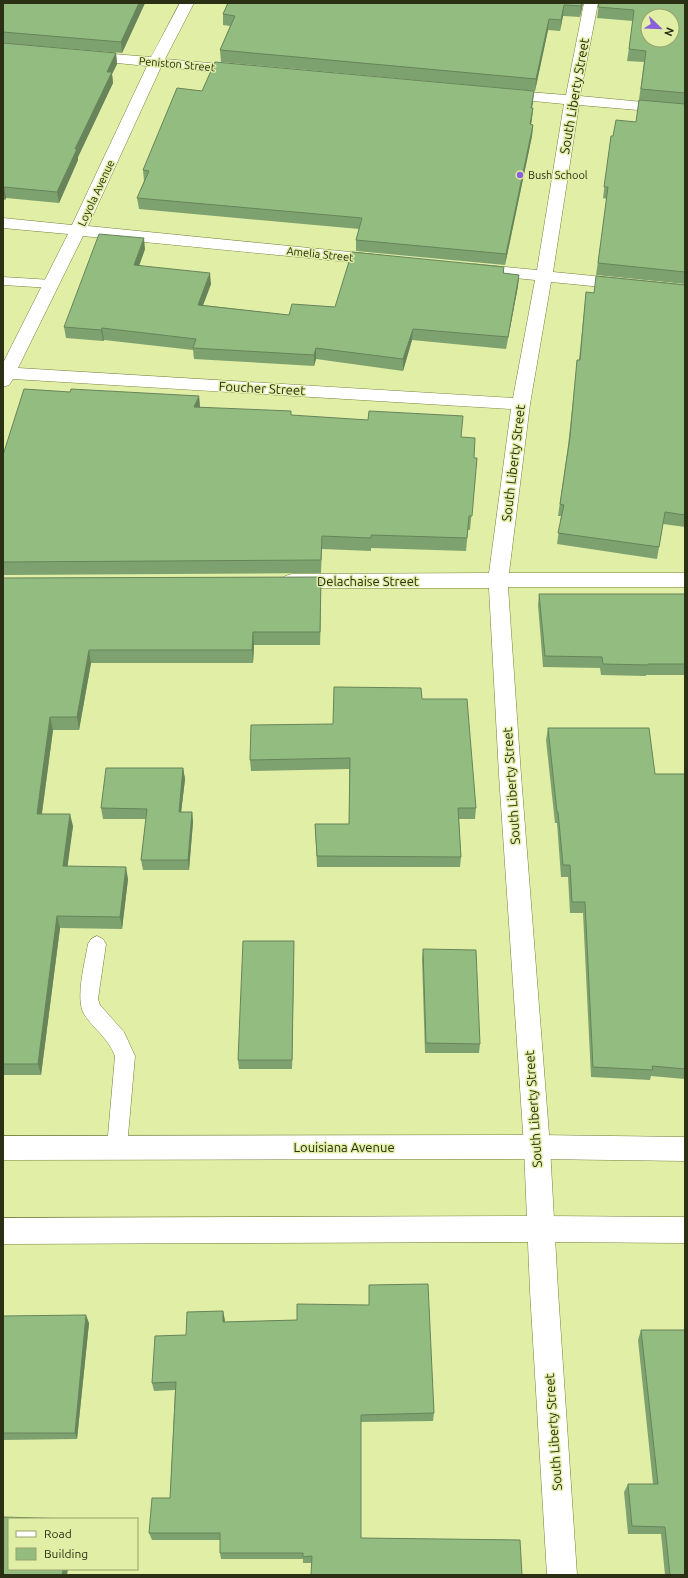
<svg xmlns="http://www.w3.org/2000/svg" width="688" height="1578" viewBox="0 0 688 1578" font-family="Ubuntu,sans-serif">
  <style>
    .lines { fill: none; stroke-linecap: round; stroke-linejoin: round }
    .service-casing { stroke: #76803c; stroke-width: 1 }
    .minor-casing { stroke: #76803c; stroke-width: 1 }
    .tertiary-casing { stroke: #76803c; stroke-width: 1 }
    .service { fill: #fff; fill-rule: evenodd }
    .minor { fill: #fff; fill-rule: evenodd }
    .tertiary { fill: #fff; fill-rule: evenodd }
    .wall { fill: #7ea26f }
    .shaded-wall { fill: #67845a }
    .building { fill: #93bc81; stroke: #67845a; fill-rule: evenodd }
    .poi-dot { fill: #8a5fda; stroke: #e1eea6; stroke-width: 1.5 }
    .labels { text-anchor: middle; stroke-width: 3; stroke-linejoin: round; paint-order: stroke }
    .far-street-label { font-size: 11px; fill: #2b2f13; stroke: #e1eea6 }
    .far-poi-label { font-size: 11px; fill: #2b2f13; stroke: #e1eea6; text-anchor: start }
    .street-label { font-size: 13px; fill: #2b2f13; stroke: #e1eea6 }
  </style>
  <rect width="100%" height="100%" fill="#e1eea6"/>
  <g class="lines">
    <defs>
      <g id="service">
        <path d="M3,277L52,280L57,281L58,284L57,287L52,288L3,285Z"/>
        <path d="M97,936L103,939L106,944L98,999L100,1005L124,1032L135,1056L127,1147L124,1153L117,1156L110,1153L107,1147L115,1056C107,1036 94,1030 84,1014C75,999 85,962 88,944L91,939Z"/>
      </g>
      <path id="minor" d="M180,3H194L165,59L242,66L247,67L249,70L247,73L242,74L161,67L88,226L380,255L386,256L388,260L386,264L380,265L83,236L18,368L513,398L535,280L474,274L468,273L466,269L468,265L474,264L537,270L564,104L503,98L498,97L496,94L498,91L503,90L566,95L584,3H598L580,96L685,106V114L579,105L553,272L685,285V295L551,282L530,404L509,573H685V587H508L521,775L550,1147L558,1291L577,1575H547L530,1291L524,1147L499,775L489,588H292L285,586L282,581L285,576L292,574L489,573L511,409L13,379L9,385L3,387V363L68,234L3,228V218L72,225L147,66L87,60L82,59L80,56L82,53L87,52L151,57Z"/>
      <g id="tertiary">
        <path d="M537,1135L685,1137V1161L537,1159L3,1160V1136Z"/>
        <path d="M541,1216L685,1217V1243L541,1242L3,1244V1218Z"/>
      </g>
    </defs>
    <use href="#service" class="service-casing"/>
    <use href="#minor" class="minor-casing"/>
    <use href="#tertiary" class="tertiary-casing"/>
    <use href="#service" class="service"/>
    <use href="#minor" class="minor"/>
    <use href="#tertiary" class="tertiary"/>
  </g>
  <g class="wall">
    <path d="M3,3H145L122,53L3,43Z"/>
    <path d="M228,3H583L580,17L563,16L560,31L548,30L535,91L221,62L220,50L230,26L223,25V14Z"/>
    <path d="M599,3H685V284L596,275L607,199L603,198L611,136H613L636,122L644,62L627,61L633,21L597,18Z"/>
    <path d="M3,43L116,53L117,64L112,74L113,83L78,157V160L59,203L6,198L5,200L3,199Z"/>
    <path d="M202,91L533,102L532,108H533L531,124L533,125L532,136L505,265L356,251V240L359,229L139,209L137,198L144,181L143,170Z"/>
    <path d="M145,249L139,266L211,284L203,305L289,315L335,307L504,267V273L519,275L518,286L506,349L412,340L403,371L316,359L314,366L194,359L193,350L104,340L103,341L66,338L64,327Z"/>
    <path d="M685,285V527L663,524L657,559L557,544L561,516H558L568,446L576,372L577,360H579L586,292L594,293Z"/>
    <path d="M70,392L199,396L200,407L291,415L461,437L474,458H477L470,530H468L466,551L371,548V551L322,549L321,573L3,575V455Z"/>
    <path d="M321,577L320,645H254L253,663H91L79,730H53L42,814L73,826L67,866L128,879L122,929L60,928L41,1075H3V578Z"/>
    <path d="M539,594H685V675H646V676L601,675L600,668L543,667L538,605Z"/>
    <path d="M422,699L476,808L475,819H459L461,857L460,867H317L315,824H349V769L251,771L250,760L333,724Z"/>
    <path d="M548,728L655,774H685V1079L651,1076L650,1080L591,1077L583,913H570L568,877H561L557,823H555L546,740Z"/>
    <path d="M183,768L185,779L181,812H192L193,822L189,870H143L141,860L146,819H103L101,808Z"/>
    <path d="M294,941V951L292,1069H239L238,1060Z"/>
    <path d="M423,949L480,1044L479,1053H425L422,959Z"/>
    <path d="M369,1285L434,1413L433,1421L361,1422L311,1563H303V1559H221L220,1553V1540H152L149,1533L170,1498L175,1390L154,1391L152,1383L186,1335L223,1311L224,1322L297,1320L369,1305Z"/>
    <path d="M3,1316L89,1323L77,1439L3,1440Z"/>
    <path d="M641,1330L685,1575H665L661,1534H628L624,1492L628,1484H653L638,1340Z"/>
  </g>
  <g class="shaded-wall">
    <path d="M139,3H145L122,53L121,42Z"/>
    <path d="M582,3H583L580,17L581,6Z"/>
    <path d="M564,5L563,16L560,31L561,20Z"/>
    <path d="M549,19L548,30L535,91L536,79Z"/>
    <path d="M116,53L117,64L112,74L113,83L78,157V160L59,203L57,192L107,72Z"/>
    <path d="M534,91L533,102L529,119L531,108Z"/>
    <path d="M533,108L532,119L529,135L530,124Z"/>
    <path d="M533,125L532,136L505,265L506,254Z"/>
    <path d="M4,187L6,198L5,200L3,189Z"/>
    <path d="M144,238L145,249L135,277L134,265Z"/>
    <path d="M210,273L211,284L199,316L198,305Z"/>
    <path d="M519,275L518,286L506,349L508,337Z"/>
    <path d="M102,328L104,340L103,341L101,330Z"/>
    <path d="M413,329L412,340L403,371V359Z"/>
    <path d="M316,348V359L314,366V355Z"/>
    <path d="M199,396L200,409L194,407Z"/>
    <path d="M321,577V590L320,645V632Z"/>
    <path d="M253,632L254,645L253,663L252,650Z"/>
    <path d="M89,650L91,663L79,730L77,717Z"/>
    <path d="M50,717L53,730L40,826L37,814Z"/>
    <path d="M183,768L185,779L180,822L179,812Z"/>
    <path d="M192,812L193,822L189,870L188,860Z"/>
    <path d="M70,814L73,826L66,878L63,866Z"/>
    <path d="M126,867L128,879L122,929L120,917Z"/>
    <path d="M57,916L60,928L41,1075L38,1064Z"/>
    <path d="M294,941V951L292,1069V1060Z"/>
    <path d="M223,1311L225,1320L224,1330L223,1322Z"/>
    <path d="M86,1315L89,1323L77,1439L75,1433Z"/>
    <path d="M63,1569H68L67,1575H62Z"/>
  </g>
  <g class="building">
    <path d="M3,3H139L121,42L3,32Z"/>
    <path d="M228,3H582L581,6L564,5L561,20L549,19L536,79L220,50L235,16L223,14Z"/>
    <path d="M599,3H685V93L641,89L646,51L629,49L634,10L598,7ZM648,16H672V40H648Z"/>
    <path d="M3,43L116,53L107,72H112L75,149H77L57,192L4,187L3,189Z"/>
    <path d="M215,62L534,91L531,108H533L530,124L533,125L506,254L356,240L362,218L137,198L149,171L143,170L177,88L202,91Z"/>
    <path d="M639,100L685,104V272L598,263L608,187H604L611,136H613L616,120L636,122Z"/>
    <path d="M99,234L144,238L134,265L210,273L198,305L289,315L292,304L335,307L352,252L504,267L503,273L519,275L508,337L413,329L403,359L316,348L314,355L193,348L196,339L102,328L101,330L64,327Z"/>
    <path d="M596,276L685,285V515L665,512L659,547L558,533L564,505L560,504L570,437L577,360H580L586,292L594,293Z"/>
    <path d="M24,389L70,392L71,389L199,396L194,407L291,411V415L368,420L369,411L463,416L461,437L475,438L474,458H477L472,516H469L467,538L371,535V538L322,536L321,560L3,562V455Z"/>
    <path d="M321,577L320,632H253L252,650H89L77,717H50L37,814H70L63,866L126,867L120,917L57,916L38,1064H3V578Z"/>
    <path d="M539,594H685V664H648V665L603,664L602,657L545,656Z"/>
    <path d="M334,687L421,688L422,699H467L476,808H458L461,857L317,856L315,824H349L350,758L250,760L251,725L333,724Z"/>
    <path d="M548,728H649L655,774H685V1069L652,1066L653,1070L593,1067L585,902H572L570,865H563L558,812H557Z"/>
    <path d="M106,768H183L179,812H192L188,860H141L147,809L101,808Z"/>
    <path d="M243,941H294L292,1060H238Z"/>
    <path d="M423,949L476,950L480,1044L426,1043Z"/>
    <path d="M428,1284L434,1413L361,1415V1538L520,1540L522,1575H311L312,1556L303,1557V1553H220V1533H149L152,1498H170L176,1382L152,1383L155,1336L186,1335L187,1312L223,1311V1322L297,1320V1304L369,1305V1285Z"/>
    <path d="M86,1315L75,1433H3V1316Z"/>
    <path d="M641,1330H685V1575H670L665,1527L632,1526L628,1484H658Z"/>
    <path d="M3,1517L69,1519H9V1569H63L62,1575H3Z"/>
  </g>
  <circle class="poi-dot" cx="520" cy="175" r="4"/>
  <g class="labels">
    <g class="far-street-label">
      <text transform="translate(177 64) rotate(5)" y="4">Peniston Street</text>
      <text transform="translate(96 193) rotate(-65)" y="4">Loyola Avenue</text>
      <text transform="translate(320 254) rotate(6)" y="4">Amelia Street</text>
    </g>
    <g class="far-poi-label">
      <text x="528" y="179">Bush School</text>
    </g>
    <g class="street-label">
      <text transform="translate(574 96) rotate(-80)" y="5">South Liberty Street</text>
      <text transform="translate(262 388) rotate(3)" y="5">Foucher Street</text>
      <text transform="translate(513 463) rotate(-83)" y="5">South Liberty Street</text>
      <text x="368" y="586">Delachaise Street</text>
      <text transform="translate(511 786) rotate(-94)" y="5">South Liberty Street</text>
      <text transform="translate(533 1109) rotate(-94)" y="5">South Liberty Street</text>
      <text x="344" y="1152">Louisiana Avenue</text>
      <text transform="translate(553 1432) rotate(-94)" y="5">South Liberty Street</text>
    </g>
  </g>
  <rect width="688" height="1578" fill="none" stroke="#2b2f13" stroke-width="8"/>
  <rect x="8" y="1518" width="130" height="52" fill="#e1eea6" stroke="#98a26b"/>
  <rect x="16" y="1531" width="20" height="6" fill="#ffffff" stroke="#98a26b"/>
  <text x="44" y="1538" font-size="12" fill="#2b2f13">Road</text>
  <rect x="16" y="1548" width="20" height="12" fill="#93bc81" stroke="#98a26b"/>
  <text x="44" y="1558" font-size="12" fill="#2b2f13">Building</text>
  <g transform="translate(660 28) rotate(113)"><circle r="19" fill="#e1eea6" stroke="#98a26b"/>
  <path d="M0-3L7 15L0 10L-7 15Z" fill="#8a5fda"/>
  <text y="-6" font-size="11" font-weight="bold" text-anchor="middle" fill="#2b2f13">N</text>
  </g>
</svg>
